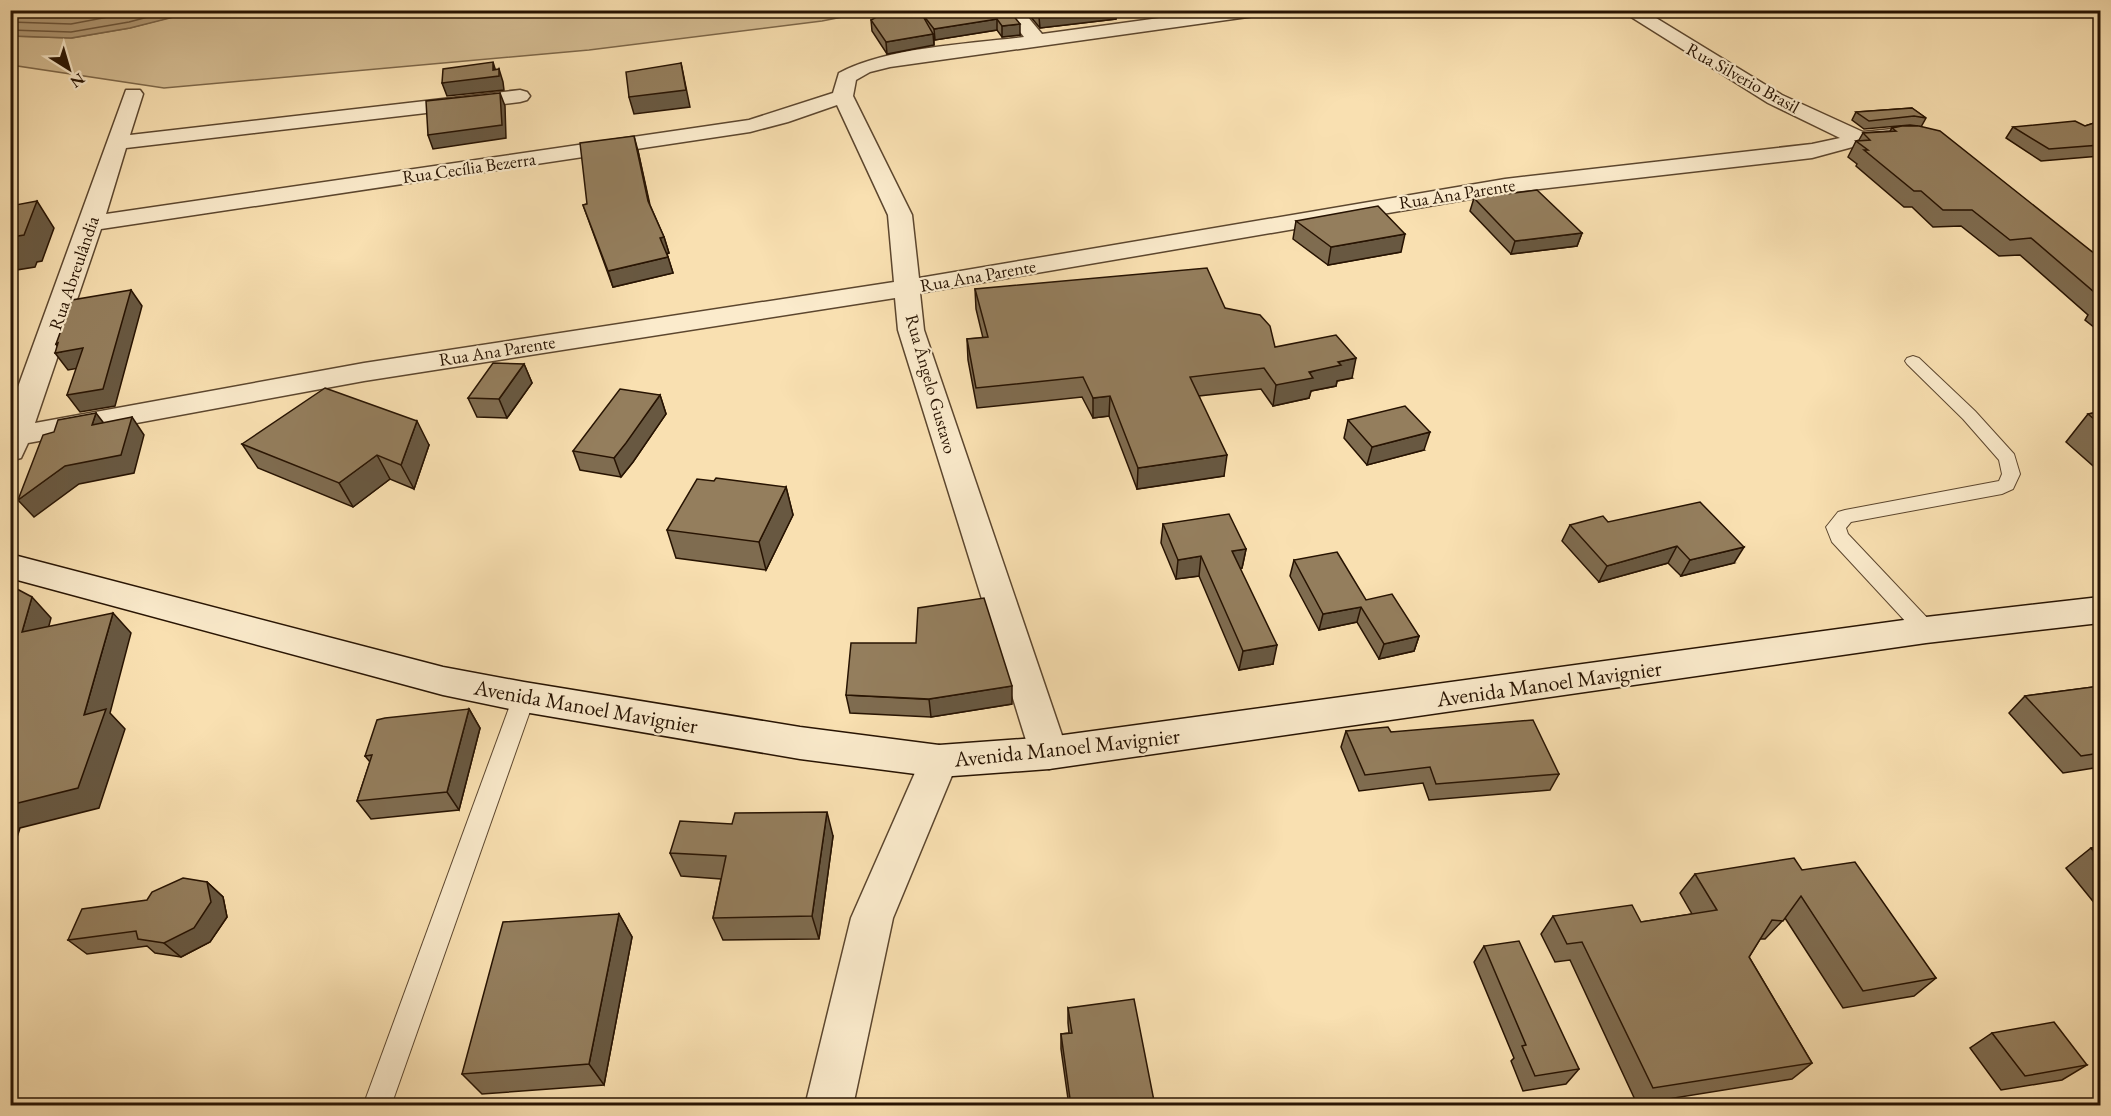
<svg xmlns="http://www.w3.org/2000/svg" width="2111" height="1116" viewBox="0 0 2111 1116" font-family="'EB Garamond',serif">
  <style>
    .green { fill: #d5bd93; stroke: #7e684a; stroke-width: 1.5 }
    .water { fill: #b29a76; stroke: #7a6448; stroke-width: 1.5 }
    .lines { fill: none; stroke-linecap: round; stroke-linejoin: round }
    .shore { stroke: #6c563c; stroke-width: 1.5 }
    .lane-casing { stroke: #5c462e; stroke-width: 2 }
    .street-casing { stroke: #5c462e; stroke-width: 3 }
    .secondary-casing { stroke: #271302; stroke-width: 3 }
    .lane { fill: #fbebcc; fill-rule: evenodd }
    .street { fill: #fbebcc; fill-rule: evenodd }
    .secondary { fill: #fbebcc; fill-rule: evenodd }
    .wall { fill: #7f6c50; stroke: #271302; stroke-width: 1.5 }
    .shaded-wall { fill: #685841; stroke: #271302; stroke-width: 1.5 }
    .building { fill: #947e5d; stroke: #271302; stroke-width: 1.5 }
    .labels { text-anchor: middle; stroke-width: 4.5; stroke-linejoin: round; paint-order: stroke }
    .far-street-label { font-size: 18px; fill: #271302; stroke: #fbebcc }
    .street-label { font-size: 22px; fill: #271302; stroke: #fbebcc }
  </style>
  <rect width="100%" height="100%" fill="#f9e0b1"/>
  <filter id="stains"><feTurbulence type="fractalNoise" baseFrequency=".00333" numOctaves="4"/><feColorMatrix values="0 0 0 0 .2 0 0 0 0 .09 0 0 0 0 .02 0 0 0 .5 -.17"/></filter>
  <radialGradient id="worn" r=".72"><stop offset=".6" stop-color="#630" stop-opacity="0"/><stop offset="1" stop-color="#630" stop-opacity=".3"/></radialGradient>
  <path class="green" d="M198,10H325L378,16L483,15L552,10L873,11L822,21L589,50L164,88L11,65L10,36L72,38L130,28Z"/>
  <g class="water">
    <path d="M11,10H198V11L130,28L71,38L11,36Z"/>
    <path d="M325,11H552C476,15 401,18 325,11Z"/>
  </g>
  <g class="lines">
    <g class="shore">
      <path d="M10,13L70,15L98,10"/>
      <path d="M10,22L71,24L145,10"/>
      <path d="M10,30L71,32L129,22L174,10"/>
    </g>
    <defs>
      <g id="lane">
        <path d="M1913,356L1919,358L1975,411L2014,454L2020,474L2013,489L2002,494L1851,522L1846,528L1848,534L1933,624L1936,630L1933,636L1926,638L1919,636L1832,542L1826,527L1838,512L1845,510L1999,481L2002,474L1999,460L1963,419L1907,364L1905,361L1907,358Z"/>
        <path d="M524,688L532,691L535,697L391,1106H363L513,697L516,691Z"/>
      </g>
      <g id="street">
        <path d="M1003,10H1022L1042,34L1218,10H1271L1262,15L890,67L870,72L856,80L853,96L912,215L919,278L1505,179L1812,144L1840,138L1768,103L1620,10H1643L1782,95L1863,132L1903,128L1911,129L1914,134L1911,139L1860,145L1812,158L1505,193L920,293L924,330L1068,753L1063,764L1049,769L1035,764L1030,753L898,330L895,298L364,381L28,443L21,458L10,461V409L126,90H140L143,94L130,135L520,90L527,92L530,96L527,100L520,102L126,148L106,214L749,120L833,93L839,73C888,47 968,44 1024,37ZM837,105L888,215L894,282L364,363L35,423L101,229L750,132L788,122Z"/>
        <path d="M939,745L953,750L958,761L893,918L853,1106H805L851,918L925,750Z"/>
      </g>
      <path id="secondary" d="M10,554L443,667L524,682L800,727L939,745L1049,737L1926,617L2100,597V623L1926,643L1049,769L939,777L800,759L524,712L443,695L10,578Z"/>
    </defs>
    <use href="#lane" class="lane-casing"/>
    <use href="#street" class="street-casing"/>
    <use href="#secondary" class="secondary-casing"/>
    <use href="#lane" class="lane"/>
    <use href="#street" class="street"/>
    <use href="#secondary" class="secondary"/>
  </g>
  <g class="wall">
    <path d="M1009,10L1020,35L1002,37L997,30L935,40L934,38V45L887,54L872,31L871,20Z"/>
    <path d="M1025,10H1170L1117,16L1116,19L1040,28Z"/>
    <path d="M1912,108L1926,118L1921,127L2100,258V332L2085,320L2088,315L2020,255L1999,256L1961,226L1933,227L1912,207H1904L1856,166L1857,164L1848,157L1856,141L1859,140L1863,133L1890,131L1892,128L1918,126L1910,125L1864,129L1852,120L1856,112Z"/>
    <path d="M2100,121V156L2041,161L2006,138L2013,127L2085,126Z"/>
    <path d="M638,151L650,205L664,237L669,253L667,254L673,273L613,287L583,205L587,204Z"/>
    <path d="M1474,198L1582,233L1577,246L1511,254L1470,211Z"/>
    <path d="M1296,221L1401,252L1328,265L1293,239Z"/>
    <path d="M975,289L1225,308L1275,347L1352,378L1337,381L1336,386L1311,391L1309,398L1273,406L1261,389L1199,396L1224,476L1137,489L1109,416L1093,418L1082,397L977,408L968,360L967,339L983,338L976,309Z"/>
    <path d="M524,364L532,383L507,418L477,417L468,398Z"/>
    <path d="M660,395L666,414L633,462L621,477L580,470L573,451Z"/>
    <path d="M2100,412V472L2066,442L2088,414Z"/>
    <path d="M1348,420L1424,450L1367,465L1344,438Z"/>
    <path d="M242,444L429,445L414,489L390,479L353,507L258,468Z"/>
    <path d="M786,487L793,515L766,570L676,558L667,530Z"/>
    <path d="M1608,522L1734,563L1681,576L1668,563L1599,582L1562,541L1570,525Z"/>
    <path d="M1163,524L1246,549L1242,568L1240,569L1273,664L1239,670L1199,576L1176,579L1161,543Z"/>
    <path d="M1294,560L1366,600L1419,636L1414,651L1379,659L1357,622L1319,630L1290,576Z"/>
    <path d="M2100,686V767L2063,773L2009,713L2025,696Z"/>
    <path d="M846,695L1012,704L931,717L850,713Z"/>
    <path d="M469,709L480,728L459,810L371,819L357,801L370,762L365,756Z"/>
    <path d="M1346,731L1391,732L1559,774L1550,790L1429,800L1423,783L1359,791L1341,747Z"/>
    <path d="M732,824L833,836L819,939L723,940L713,918L721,879L681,876L670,853Z"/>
    <path d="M2100,847V910L2066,868L2091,848Z"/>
    <path d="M1802,870L1936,978L1914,996L1843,1008L1785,918L1765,939H1760L1749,957L1812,1063L1792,1079L1637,1104L1570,960L1555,962L1541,934L1553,916L1641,922L1692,914L1680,893L1695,874Z"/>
    <path d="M207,882L223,897L227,917L210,942L181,957L155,953L147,946L87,954L68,940Z"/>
    <path d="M619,914L632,937L604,1085L482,1094L462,1074Z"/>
    <path d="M1484,946L1579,1069L1566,1084L1523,1091L1511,1061L1514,1058L1474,962Z"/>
    <path d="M1068,1008L1155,1106H1069L1061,1049V1034L1069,1033L1068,1023Z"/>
    <path d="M1992,1033L2087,1065L2062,1080L2001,1090L1970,1048Z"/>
  </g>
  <g class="shaded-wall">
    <path d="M1097,10H1170L1117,16L1116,19L1040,28L1039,17Z"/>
    <path d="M1181,10H1205L1181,13Z"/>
    <path d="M997,19V30L935,40L934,29Z"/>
    <path d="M1020,24V35L1002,37V26Z"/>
    <path d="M933,34L934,45L887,54L886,42Z"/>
    <path d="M493,62L497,75L499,69L503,82L504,90L447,96L442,83L493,70Z"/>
    <path d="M681,63L690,107L634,114L629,97Z"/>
    <path d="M500,93L505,106L506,138L433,149L428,135Z"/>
    <path d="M634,136L638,151L652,217L648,201Z"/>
    <path d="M37,201L54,228L42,261L37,262L35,267L10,271V241L18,236Z"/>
    <path d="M1582,233L1577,246L1511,254L1515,241Z"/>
    <path d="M1405,234L1401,252L1328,265L1331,247Z"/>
    <path d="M664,237L669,253L664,254L660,238Z"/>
    <path d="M668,257L673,273L613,287L608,271Z"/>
    <path d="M131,290L142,306L115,406L80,412L67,395Z"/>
    <path d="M58,343L83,348L96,365L68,370L55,353L61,352L56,344Z"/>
    <path d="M1356,358L1352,378L1337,381L1336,386L1311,391L1309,398L1273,406L1276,385L1338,362Z"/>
    <path d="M524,364L532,383L507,418L499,399Z"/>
    <path d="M660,395L666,414L633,462L621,477L614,458Z"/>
    <path d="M1110,396L1109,416L1093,418V398Z"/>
    <path d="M96,413L109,430L92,425Z"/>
    <path d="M132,417L144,435L134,473L79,484L34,517L18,500Z"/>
    <path d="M417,421L429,445L414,489L401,465Z"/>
    <path d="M1430,432L1424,450L1367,465L1372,447Z"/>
    <path d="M377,455L390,479L353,507L339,483Z"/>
    <path d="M1227,455L1224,476L1137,489L1138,468Z"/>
    <path d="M786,487L793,515L766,570L759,542Z"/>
    <path d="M1677,546L1668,563L1599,582L1607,566Z"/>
    <path d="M1744,547L1734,563L1681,576L1690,560Z"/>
    <path d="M1246,549L1242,568L1229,570L1232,551Z"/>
    <path d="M1201,556L1199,576L1176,579L1178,560Z"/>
    <path d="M32,597L51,618L42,652L22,632Z"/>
    <path d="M1361,607L1357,622L1319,630L1323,614Z"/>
    <path d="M113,613L131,633L110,713L125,729L99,808L20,828L10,859V805L84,715Z"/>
    <path d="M1419,636L1414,651L1379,659L1384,644Z"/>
    <path d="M1277,645L1273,664L1239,670L1243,651Z"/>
    <path d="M1012,686V704L931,717L929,699Z"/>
    <path d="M469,709L480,728L459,810L447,792Z"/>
    <path d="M827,812L833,836L819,939L812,916Z"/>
    <path d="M207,882L223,897L227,917L210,942L181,957L164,943Z"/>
    <path d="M619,914L632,937L604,1085L589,1064Z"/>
  </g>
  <g class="building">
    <path d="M900,10H1009L1020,24L1002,26L997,19L934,29L920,11L933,34L886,42L871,20L886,12Z"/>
    <path d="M1034,10H1097L1039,17Z"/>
    <path d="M493,62V70L499,69V76L442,83L443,69Z"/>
    <path d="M681,63L686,90L629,97L626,72Z"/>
    <path d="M500,93L502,125L428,135L426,101Z"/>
    <path d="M1912,108L1926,118L1914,116L1869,121L1856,112Z"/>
    <path d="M2075,121L2085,126L2100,121V145L2049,149L2013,127Z"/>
    <path d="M1902,126H1919L1940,131L2100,258V297L2031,238L2010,240L1972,210H1943L1921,191H1914L1864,150H1868L1856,141L1870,140L1863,133L1896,131L1892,128Z"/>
    <path d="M634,136L648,201L664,237L660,238L668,257L608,271L583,205L587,204L580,143Z"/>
    <path d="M1537,190L1582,233L1515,241L1474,198Z"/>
    <path d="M37,201L24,235L18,236L16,240L10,241V206Z"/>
    <path d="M1378,206L1405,234L1331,247L1296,221Z"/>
    <path d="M1207,268L1225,308L1260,315L1270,326L1275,347L1336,335L1356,358L1338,362L1341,365L1309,372L1313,378L1276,385L1264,368L1190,377L1227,455L1138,468L1110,396L1093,398L1083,377L976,388L967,339L988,337L975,289Z"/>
    <path d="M131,290L103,389L67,395L83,348L55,353L58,343L56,344L72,300Z"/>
    <path d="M493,363L524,364L499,399L468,398Z"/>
    <path d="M325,388L417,421L401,465L377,455L339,483L242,444Z"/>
    <path d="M620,389L660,395L626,443L614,458L573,451Z"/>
    <path d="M1405,406L1430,432L1372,447L1348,420Z"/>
    <path d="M2100,412V424L2088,414Z"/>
    <path d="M96,413L92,425L132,417L121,455L65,466L18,500L43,435L54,432L58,420Z"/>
    <path d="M716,478L786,487L759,542L667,530L697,479L714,481Z"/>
    <path d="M1700,502L1744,547L1690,560L1677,546L1607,566L1570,525L1603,516L1608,522Z"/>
    <path d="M1229,514L1246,549L1232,551L1277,645L1243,651L1201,556L1178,560L1163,524Z"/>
    <path d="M1337,552L1366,600L1392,594L1419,636L1384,644L1361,607L1323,614L1294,560Z"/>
    <path d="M17,589L32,597L22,632L113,613L84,715L106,709L78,788L10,805V590Z"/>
    <path d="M984,598L1012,686L929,699L846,695L851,643H916L918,608Z"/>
    <path d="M2100,686V753L2081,756L2025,696Z"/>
    <path d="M469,709L447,792L357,801L372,755L365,756L377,720L385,718Z"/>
    <path d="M1533,720L1559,774L1436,784L1430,767L1365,775L1346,731L1388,727L1391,732Z"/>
    <path d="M827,812L812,916L713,918L726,856L670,853L680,821L732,824L735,813Z"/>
    <path d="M2100,847V859L2091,848Z"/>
    <path d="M1794,858L1802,870L1855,862L1936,978L1863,991L1801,896L1783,921L1772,920L1749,957L1812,1063L1653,1088L1582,942L1567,944L1553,916L1632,905L1641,922L1717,910L1695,874Z"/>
    <path d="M183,878L207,882L211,902L194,928L164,943L138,939L136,931L68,940L82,909L147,900L152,892Z"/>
    <path d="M619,914L589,1064L462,1074L503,922Z"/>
    <path d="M1519,941L1579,1069L1535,1076L1522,1046L1526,1045L1484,946Z"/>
    <path d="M1134,999L1155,1106H1071L1061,1034L1072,1033L1068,1008Z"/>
    <path d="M2054,1022L2087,1065L2025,1076L1992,1033Z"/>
    <path d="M665,1102L701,1106H664Z"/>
    <path d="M616,1103L648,1106H615Z"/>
  </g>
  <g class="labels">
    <g class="far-street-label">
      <text transform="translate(1743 78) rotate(29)" y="6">Rua Silverio Brasil</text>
      <text transform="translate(469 168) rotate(-8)" y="6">Rua Cecília Bezerra</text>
      <text transform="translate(1457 194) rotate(-9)" y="6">Rua Ana Parente</text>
      <text transform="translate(74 273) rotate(-71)" y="6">Rua Abreulândia</text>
      <text transform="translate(978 276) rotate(-10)" y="6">Rua Ana Parente</text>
      <text transform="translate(497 351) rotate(-9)" y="6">Rua Ana Parente</text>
      <text transform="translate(931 384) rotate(74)" y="6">Rua Ângelo Gustavo</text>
    </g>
    <g class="street-label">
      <text transform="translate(1549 683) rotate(-8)" y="8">Avenida Manoel Mavignier</text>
      <text transform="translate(586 706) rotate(10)" y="8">Avenida Manoel Mavignier</text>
      <text transform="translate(1067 747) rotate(-6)" y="8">Avenida Manoel Mavignier</text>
    </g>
  </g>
  <rect width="2111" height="1116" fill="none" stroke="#f9e0b1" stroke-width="36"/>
  <rect x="12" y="12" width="2087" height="1092" fill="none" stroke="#271302" stroke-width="3"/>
  <rect x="18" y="18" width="2075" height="1080" fill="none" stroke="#271302" stroke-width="1.5"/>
  <g transform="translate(69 69) rotate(143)" stroke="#fbebcc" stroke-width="4.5" paint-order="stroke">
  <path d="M0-4.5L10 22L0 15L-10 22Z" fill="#271302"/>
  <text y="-9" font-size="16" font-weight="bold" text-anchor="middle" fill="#271302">N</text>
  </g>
  <rect width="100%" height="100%" filter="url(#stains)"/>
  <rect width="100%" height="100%" fill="url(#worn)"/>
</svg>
